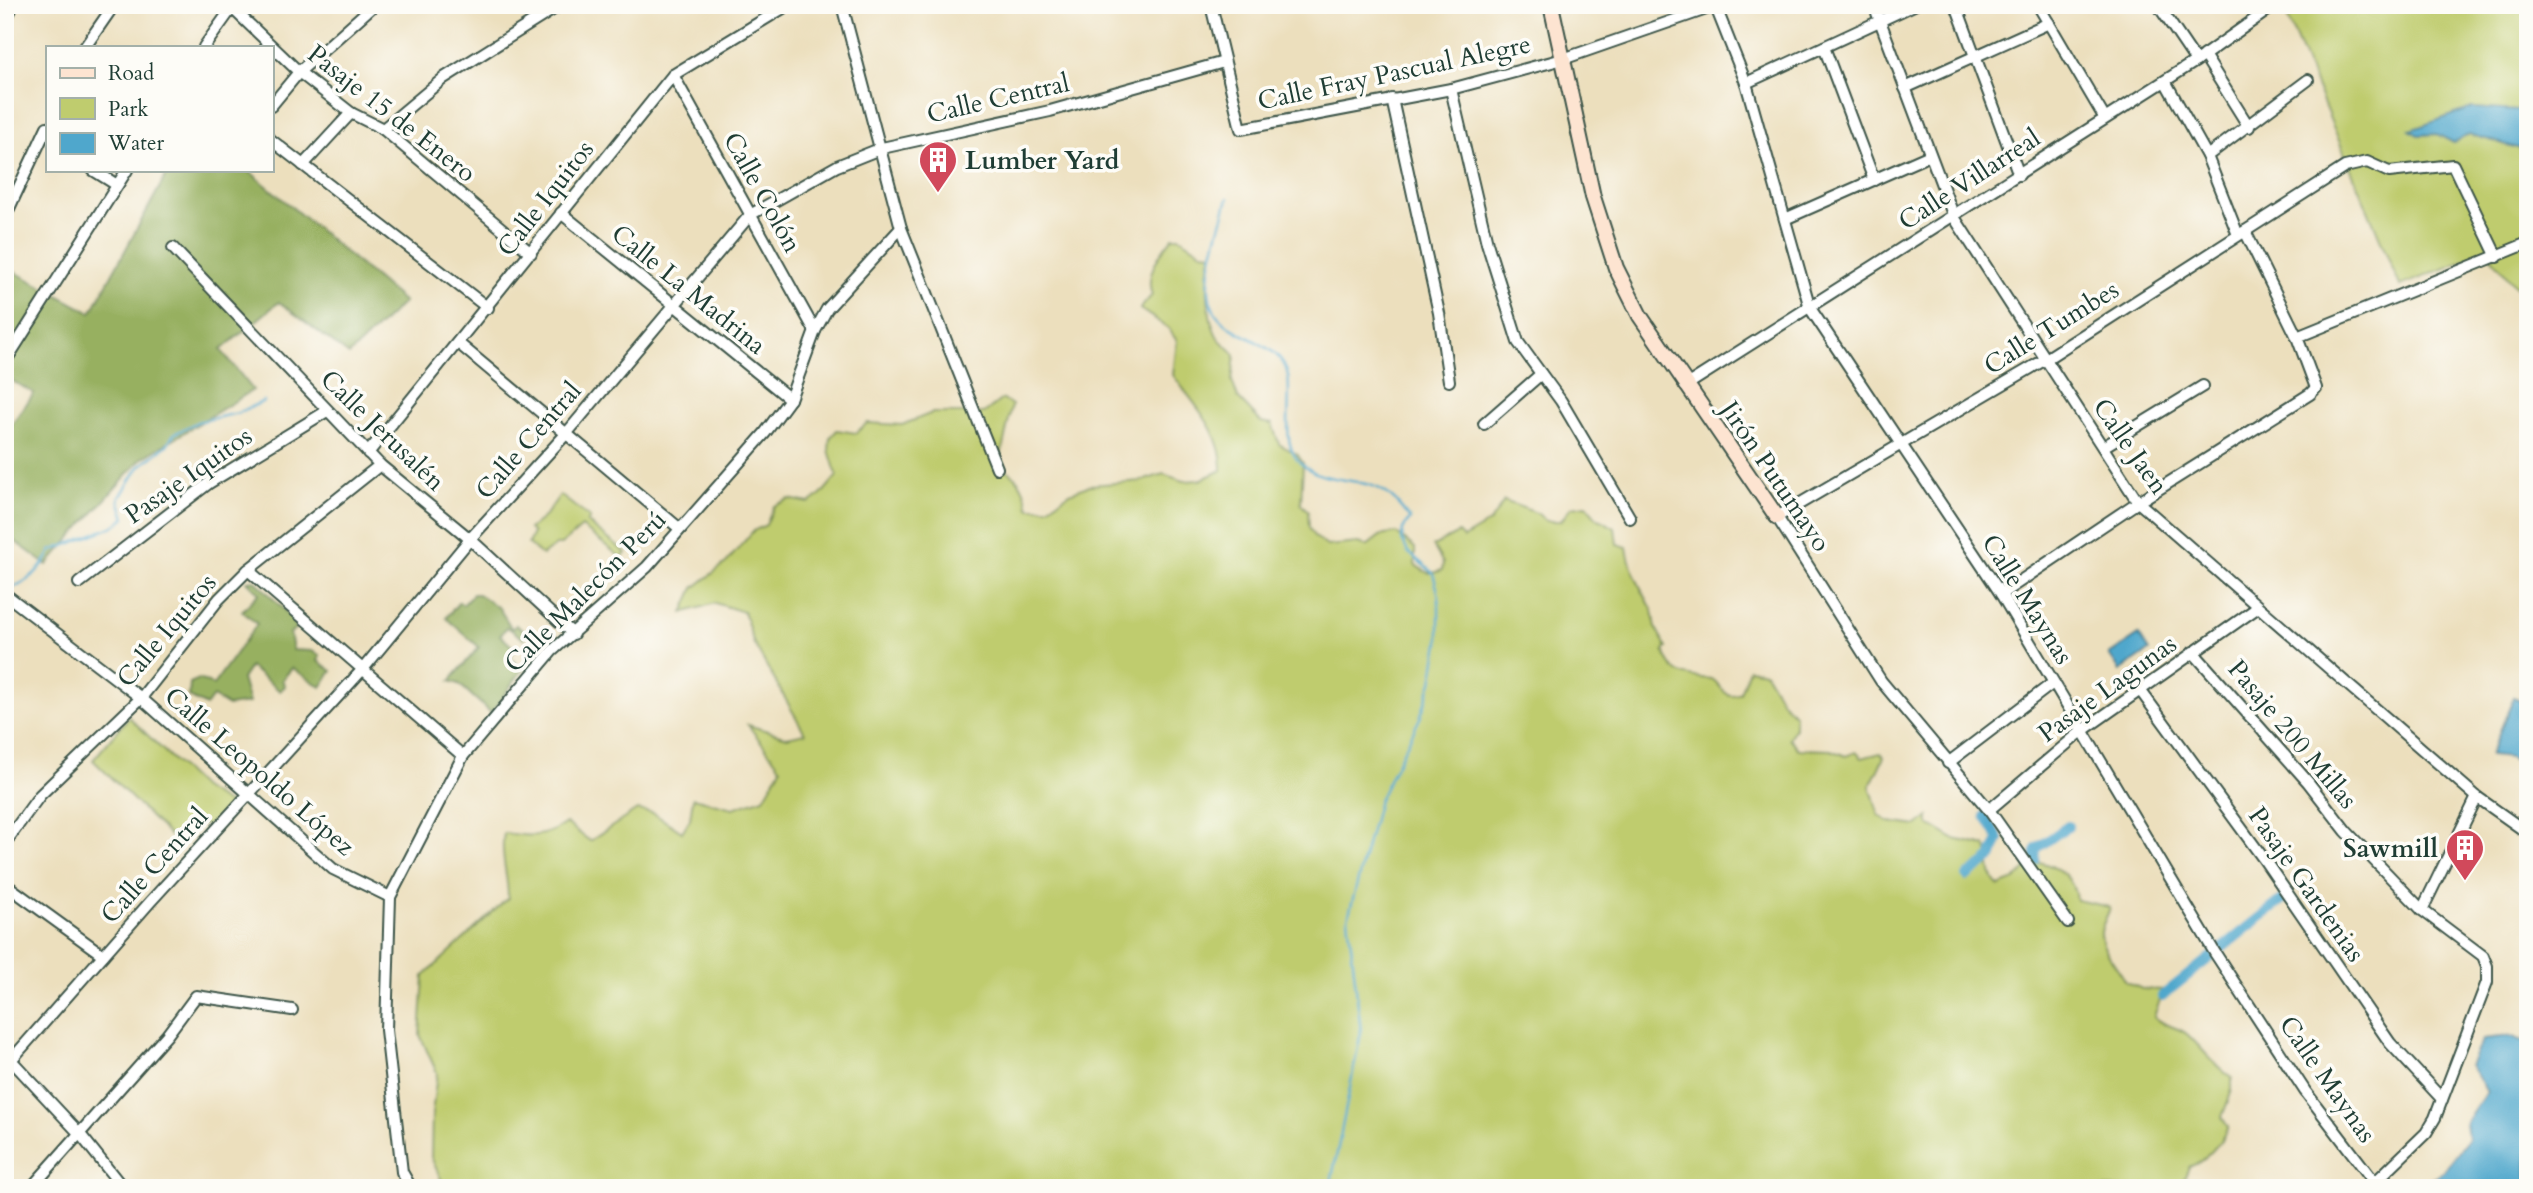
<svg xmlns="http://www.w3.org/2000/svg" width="2533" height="1193" viewBox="0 0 2533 1193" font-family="Cardo,serif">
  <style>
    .green { fill: #bfcc6e; stroke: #6f8451; stroke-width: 2 }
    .forest { fill: #97b061; stroke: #5b764a; stroke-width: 2 }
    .water { fill: #4fa7cc; stroke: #377280; stroke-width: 2 }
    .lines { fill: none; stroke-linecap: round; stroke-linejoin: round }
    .stream { stroke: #4fa7cc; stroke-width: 2.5 }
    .canal { stroke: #4fa7cc; stroke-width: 10 }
    .street-casing { stroke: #3e5549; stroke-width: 14 }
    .secondary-casing { stroke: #3e5549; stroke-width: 18 }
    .street { stroke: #fff; stroke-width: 10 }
    .secondary { stroke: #fde4d1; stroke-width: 14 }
    .labels { text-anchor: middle; stroke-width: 7; stroke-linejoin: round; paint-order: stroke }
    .street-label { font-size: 26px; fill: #1f3d34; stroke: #fdfcf7 }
    .poi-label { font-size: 26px; font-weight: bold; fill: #1f3d34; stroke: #fdfcf7; text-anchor: start }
  </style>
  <rect width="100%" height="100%" fill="#fdfcf7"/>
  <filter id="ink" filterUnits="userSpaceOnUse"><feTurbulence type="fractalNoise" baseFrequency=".0143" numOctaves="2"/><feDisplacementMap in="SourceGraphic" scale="14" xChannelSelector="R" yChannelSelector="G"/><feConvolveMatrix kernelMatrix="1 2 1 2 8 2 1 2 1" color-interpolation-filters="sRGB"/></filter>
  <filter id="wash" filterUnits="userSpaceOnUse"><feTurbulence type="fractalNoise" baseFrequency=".00686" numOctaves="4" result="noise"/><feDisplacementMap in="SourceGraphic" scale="28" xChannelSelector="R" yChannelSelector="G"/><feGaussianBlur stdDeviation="1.57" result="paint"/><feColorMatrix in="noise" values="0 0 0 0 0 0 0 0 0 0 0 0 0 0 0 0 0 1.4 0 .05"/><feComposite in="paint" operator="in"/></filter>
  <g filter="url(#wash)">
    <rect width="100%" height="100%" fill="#ecdfbd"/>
    <g class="green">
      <path d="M2282,5H2528V104L2518,111L2472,108L2418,135L2437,134L2454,143L2469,134L2528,151V301L2487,252L2400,286Z"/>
      <path d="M1173,237H1179L1202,252L1212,253C1206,275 1206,314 1216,334C1219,342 1230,347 1235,355L1232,381L1238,398L1261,422L1272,424L1279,444L1297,454L1303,463L1301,504L1308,511L1309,528L1314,536L1327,546L1359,543L1367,546L1380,536L1396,533L1415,548V565C1425,572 1430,576 1442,570L1443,563L1433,546L1458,533L1463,538L1490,522L1504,501L1537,513L1546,521H1561L1571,507L1586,505L1597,518L1615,528L1617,544L1627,547C1629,566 1642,592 1651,607C1655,612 1654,622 1656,628C1659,635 1664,642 1667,648L1664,650C1671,676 1687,677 1712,679C1724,687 1723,700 1740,693L1749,669L1765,672L1783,703L1795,715V728L1789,738L1798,749L1831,750L1846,756L1856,752L1862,758L1880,753L1884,757L1870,786L1879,815L1889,822L1917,826L1929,817V824L1954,839L1986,846C1993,859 1986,876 1999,886L2015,880L2034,861C2056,865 2074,875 2076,900L2110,907C2108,916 2101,925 2101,933C2101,951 2118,966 2126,982L2142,989L2164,990L2154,1016C2163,1027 2179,1026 2188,1035C2203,1049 2214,1066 2232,1078V1090L2222,1117L2228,1127C2221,1143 2206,1161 2189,1167L2180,1188H445L431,1157L432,1114L437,1073L420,1035L424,976L508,898C508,875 500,855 504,833C529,837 545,838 566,823L590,841L637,810L653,813L682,832L690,819L693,798L733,808L764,798L781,768L748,725L787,737L805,733L754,644L744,612L715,603L683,613L694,588L727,562L753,531L766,525L774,506L789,499L809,503L821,495L837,476L829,450L830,438L837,430L856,433L867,423L902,425L932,413H984L1002,399L1012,405L999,465C1019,477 1024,485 1029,508H1048L1070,493L1090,485L1142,481L1163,474L1184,481L1200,480L1222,470C1223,433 1194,404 1173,375L1177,341L1168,328L1140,309L1152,295C1144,275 1160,253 1173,237Z"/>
      <path d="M560,495L590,518L587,522L626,553L622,558L582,527L561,545H556L542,555L528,544L533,533L529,529L545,516Z"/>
      <path d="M129,717L202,788L231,805L209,827L191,818L176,837L169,835L93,760Z"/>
    </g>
    <g class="forest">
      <path d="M169,170H248L404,302L349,355L279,302L221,350L253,390L141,459L47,565L5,534V434L34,393L5,377V290L15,272L91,313Z"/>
      <path d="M255,580L290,616L297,628L290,633L293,650L312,651L320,656L318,661L332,671L321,687L292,668L282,680L285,686L280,691L250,667L242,679L249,703L228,706L213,697L206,706L189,697L190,683L199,679L213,685L257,624L242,611L259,593L247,581Z"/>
      <path d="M473,594H478L499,608L512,629L516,625L528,633L524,639L507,627L500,635L515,649L510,658L523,669L491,713L459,684L450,681L479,647L446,618L459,602L463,605Z"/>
    </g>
    <g class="water">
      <path d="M2528,104V151L2469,134L2454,143L2437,134L2418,135L2410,130L2472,108L2518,111Z"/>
      <path d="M2139,635L2149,651L2120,671L2109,655Z"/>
      <path d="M2514,697L2528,707V766L2509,757L2490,755Z"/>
      <path d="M2510,1036L2526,1042L2528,1188H2421L2444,1170L2468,1139L2466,1122L2487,1091L2470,1065L2483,1039Z"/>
    </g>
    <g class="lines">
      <g class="stream">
        <path d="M1228,198C1221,227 1207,262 1209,292C1211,341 1281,334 1288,376C1292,399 1281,441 1297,459C1319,485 1352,475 1380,489C1393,496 1401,508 1410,519L1403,529L1402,540L1408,552L1433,573L1439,596V643L1432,682L1420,718L1379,800L1348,918L1361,1032L1330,1188"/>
        <path d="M9,588C27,585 44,566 51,551L114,526L125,518L119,499L138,468L167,445L174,434L197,422L238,413L264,401"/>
      </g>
      <g class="canal">
        <path d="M2035,861L2036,849L2068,826"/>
        <path d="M1967,876L1991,858L1999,839L1985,816L1989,810"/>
        <path d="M2162,996L2287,896"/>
      </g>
    </g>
  </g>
  <g filter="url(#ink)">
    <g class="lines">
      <defs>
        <g id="street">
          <path d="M229,5L299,72L351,113L383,129L531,253"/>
          <path d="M842,5L901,228L997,468"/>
          <path d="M1211,5L1241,129L1451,89L1563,59L1718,5"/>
          <path d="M1715,5L1746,83L1810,308L2001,594L2215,953L2305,1091L2375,1183"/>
          <path d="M1874,5L1954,217L2138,502L2477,797L2525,831"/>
          <path d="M1956,5L2019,175"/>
          <path d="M2038,5L2104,117"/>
          <path d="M2158,5L2196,61"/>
          <path d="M5,21L13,5"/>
          <path d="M85,47L114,5"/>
          <path d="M204,47L234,5"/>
          <path d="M1824,47L1874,180"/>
          <path d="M2204,55L2249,127"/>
          <path d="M673,75L815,331"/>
          <path d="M2165,81L2207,156L2238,235"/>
          <path d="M1746,83L1914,5"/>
          <path d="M1905,88L2049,23"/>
          <path d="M1451,89L1487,243L1518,342L1561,401L1630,518"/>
          <path d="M1392,99L1439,313L1449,381"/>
          <path d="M271,106L299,72L374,5"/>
          <path d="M383,129L444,78L560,5"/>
          <path d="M271,140L488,308"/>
          <path d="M2207,156L2308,80"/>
          <path d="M303,165L351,113"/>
          <path d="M93,170L117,185"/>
          <path d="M561,213L790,399"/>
          <path d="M5,217L47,127"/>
          <path d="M1785,219L1930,155"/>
          <path d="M173,248L380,465L470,539L573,634"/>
          <path d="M2297,337L2528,243"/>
          <path d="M458,343L679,528"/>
          <path d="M5,362L127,170"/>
          <path d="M1685,386L2196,61L2275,5"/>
          <path d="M1484,424L1541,374"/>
          <path d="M2103,447L2203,386"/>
          <path d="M368,453L673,75L788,5"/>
          <path d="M248,570L463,756"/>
          <path d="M79,583L209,483L327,411"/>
          <path d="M5,594L141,698L333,869L390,897"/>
          <path d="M2001,594L2138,502L2310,394L2316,388L2297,337L2245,231"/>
          <path d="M2193,652L2308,782L2346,831L2422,910L2483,956L2487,966V982L2435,1118L2426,1133L2369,1188"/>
          <path d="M2140,690L2263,858L2390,1043L2442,1099"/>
          <path d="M1948,763L2053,683"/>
          <path d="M1989,810L2082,731L2257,608"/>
          <path d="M5,843L40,795L141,698L219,599L248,570L380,465"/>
          <path d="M5,884L103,955"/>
          <path d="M2422,910L2477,797"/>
          <path d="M2068,922L1989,810L1881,681L1777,517L2046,359L2345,167L2367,162L2389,172L2453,165L2497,257"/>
          <path d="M11,1060L80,1134L123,1188"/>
          <path d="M5,1067L150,902L363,669L470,539L566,434L750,215L837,166L882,148L1050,111L1224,62"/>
          <path d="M31,1188L167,1035L196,996L292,1010"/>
          <path d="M411,1188L402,1172L386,1030L390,897L463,756L552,651L647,567L765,433L790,399L815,331L827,309L901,228"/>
        </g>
        <path id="secondary" d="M1551,5L1593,197L1616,268L1640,316L1777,517"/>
      </defs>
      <use href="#street" class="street-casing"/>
      <use href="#secondary" class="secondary-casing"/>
      <use href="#street" class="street"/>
      <use href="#secondary" class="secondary"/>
    </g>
  </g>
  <defs>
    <symbol id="building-pin" viewBox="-11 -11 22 30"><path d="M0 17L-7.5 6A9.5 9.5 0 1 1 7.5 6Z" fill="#d1495b" stroke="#fdfcf7"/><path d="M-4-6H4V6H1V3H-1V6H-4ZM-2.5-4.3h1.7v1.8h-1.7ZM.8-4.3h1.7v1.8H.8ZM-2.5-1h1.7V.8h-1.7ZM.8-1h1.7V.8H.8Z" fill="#fff"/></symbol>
  </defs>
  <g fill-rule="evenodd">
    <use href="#building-pin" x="916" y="138" width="44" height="60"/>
    <use href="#building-pin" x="2443" y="826" width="44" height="60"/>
  </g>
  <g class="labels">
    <g class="street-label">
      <text transform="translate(1394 72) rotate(-12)" y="9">Calle Fray Pascual Alegre</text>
      <text transform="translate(998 98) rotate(-13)" y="9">Calle Central</text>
      <text transform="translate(392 113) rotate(38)" y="9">Pasaje 15 de Enero</text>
      <text transform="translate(1969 179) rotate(-33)" y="9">Calle Villarreal</text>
      <text transform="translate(763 192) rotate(61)" y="9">Calle Colón</text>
      <text transform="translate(545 198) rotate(-52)" y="9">Calle Iquitos</text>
      <text transform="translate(689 289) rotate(39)" y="9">Calle La Madrina</text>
      <text transform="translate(2051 327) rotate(-32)" y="9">Calle Tumbes</text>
      <text transform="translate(383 430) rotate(44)" y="9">Calle Jerusalén</text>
      <text transform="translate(528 440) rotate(-49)" y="9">Calle Central</text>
      <text transform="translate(2131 446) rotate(55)" y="9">Calle Jaen</text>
      <text transform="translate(188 475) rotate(-35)" y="9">Pasaje Iquitos</text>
      <text transform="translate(1776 476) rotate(56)" y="9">Jirón Putumayo</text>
      <text transform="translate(585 591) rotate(-45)" y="9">Calle Malecón Perú</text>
      <text transform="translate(2028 599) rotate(58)" y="9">Calle Maynas</text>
      <text transform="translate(166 630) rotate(-50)" y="9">Calle Iquitos</text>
      <text transform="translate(2107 688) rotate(-36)" y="9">Pasaje Lagunas</text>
      <text transform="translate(2293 734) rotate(50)" y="9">Pasaje 200 Millas</text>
      <text transform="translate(260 771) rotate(41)" y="9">Calle Leopoldo López</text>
      <text transform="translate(154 865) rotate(-48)" y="9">Calle Central</text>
      <text transform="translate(2307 884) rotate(55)" y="9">Pasaje Gardenias</text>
      <text transform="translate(2328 1079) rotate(55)" y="9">Calle Maynas</text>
    </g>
    <g class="poi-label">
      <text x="965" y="169">Lumber Yard</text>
      <text x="2438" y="857" text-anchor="end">Sawmill</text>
    </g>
  </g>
  <rect width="2533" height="1193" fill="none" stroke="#fdfcf7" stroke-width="28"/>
  <rect x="46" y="46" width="228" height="126" fill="#fdfcf7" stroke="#a4b0a9" stroke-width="2"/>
  <rect x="60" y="68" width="35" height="10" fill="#fde4d1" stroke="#a4b0a9" stroke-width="2"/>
  <text x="108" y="80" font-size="21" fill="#1f3d34">Road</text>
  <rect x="60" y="98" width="35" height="21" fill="#bfcc6e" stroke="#a4b0a9" stroke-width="2"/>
  <text x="108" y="116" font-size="21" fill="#1f3d34">Park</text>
  <rect x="60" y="133" width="35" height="21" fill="#4fa7cc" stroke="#a4b0a9" stroke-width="2"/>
  <text x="108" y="150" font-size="21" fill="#1f3d34">Water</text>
</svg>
